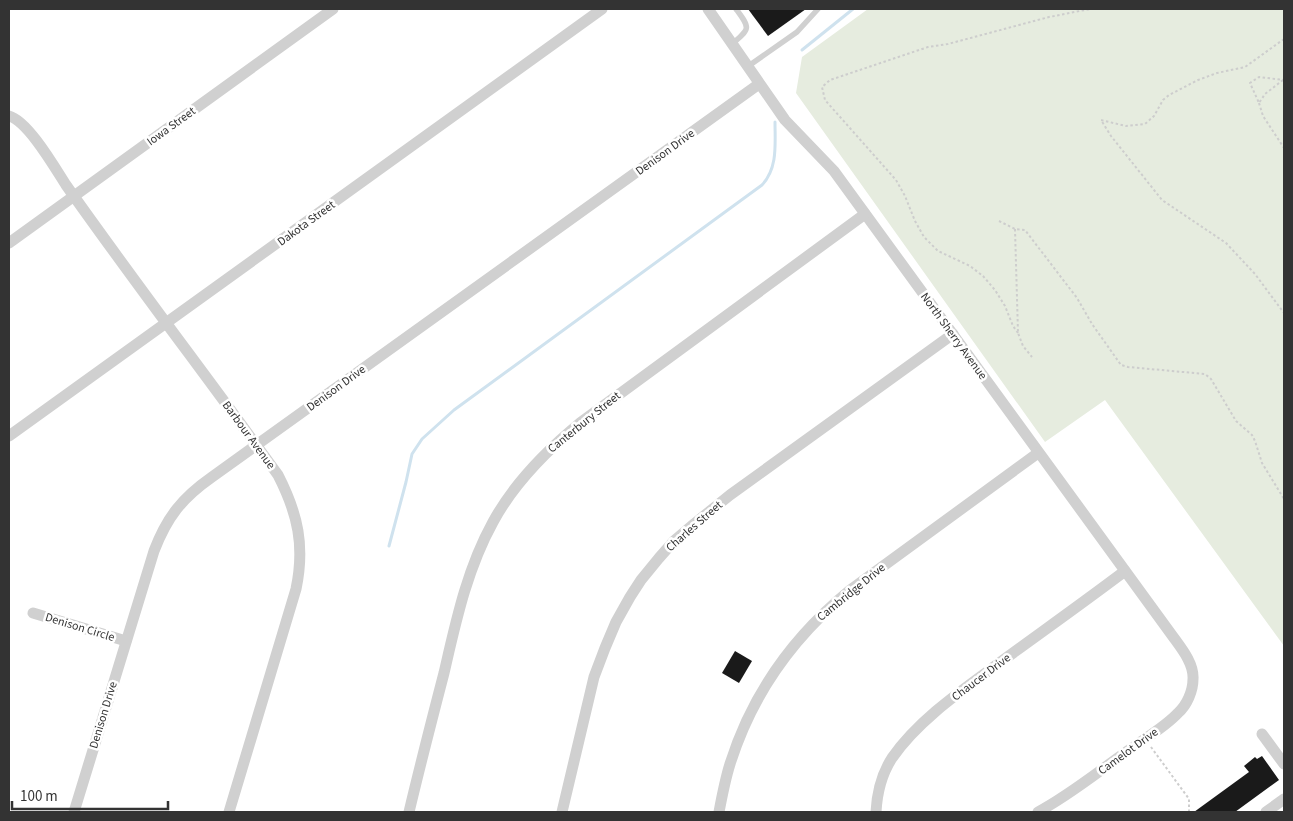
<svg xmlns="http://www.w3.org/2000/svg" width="1293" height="821" viewBox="0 0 1293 821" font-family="'Source Sans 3',sans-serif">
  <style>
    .green { fill: #e6ecdf }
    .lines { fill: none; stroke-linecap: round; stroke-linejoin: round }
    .stream { stroke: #cfe2ee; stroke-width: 3 }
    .building { fill: #1a1a1a }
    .path { stroke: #cdcdcd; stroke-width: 2; stroke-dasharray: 2.5 2.5; stroke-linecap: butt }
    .lane { stroke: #d0d0d0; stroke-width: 5.5 }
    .street { stroke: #d0d0d0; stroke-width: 11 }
    .labels { text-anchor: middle; stroke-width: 5; stroke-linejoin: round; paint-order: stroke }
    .street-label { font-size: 12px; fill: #333; stroke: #fff }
  </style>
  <rect width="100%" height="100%" fill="#fff"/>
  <path class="green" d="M868,9H1284V646L1105,400L1045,442L796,93L802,57Z"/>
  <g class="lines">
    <g class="stream">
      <path d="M802,50L853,9"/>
      <path d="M389,546L406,482L412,454L422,439L454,410L762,185C778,168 775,144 775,122"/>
    </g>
  </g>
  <g class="building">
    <path d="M748,9H806L768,36Z"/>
    <path d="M735,651L752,661L739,683L722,673Z"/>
    <path d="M1262,756L1279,780L1235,812H1194L1249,772L1244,766L1255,757L1257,759Z"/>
  </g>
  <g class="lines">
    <g class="path">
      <path d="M1284,39L1245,67L1217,73L1198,80L1169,95L1163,100L1154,116L1145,124L1126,126L1101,120L1111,136L1162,200L1226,243L1255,274L1284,313"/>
      <path d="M1283,80L1265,94L1259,103L1250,83L1259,77L1284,80"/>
      <path d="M1259,103L1263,116L1284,148"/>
      <path d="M999,221L1015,229L1025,230L1077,298L1092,324L1121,365L1128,367L1205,374L1211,379L1236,421L1252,435L1255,441L1262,463L1284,499"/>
      <path d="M1015,229L1018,333L1023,346L1032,357"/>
      <path d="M1018,333L1013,326L1005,306L995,290L983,276L970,266L938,251L924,237L915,221L905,196L896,180L825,100L822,87L830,80L928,47L948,44L1049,17L1090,9"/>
      <path d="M1151,747L1189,799V812"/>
    </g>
    <g class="lane">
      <path d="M732,44C751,28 750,28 736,9"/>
      <path d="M747,67L797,32L818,9"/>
    </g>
    <g class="street">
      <path d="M708,9L785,120L834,171L1174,638C1182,649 1194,664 1193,679C1193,691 1187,705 1178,713C1164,728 1145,738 1129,750C1099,771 1070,795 1038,812"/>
      <path d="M9,116C28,121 55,168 66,185C135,283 208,378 278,475C298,514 305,546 296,589L229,812"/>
      <path d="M9,243L333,9"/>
      <path d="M9,436L602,9"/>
      <path d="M33,613L126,641"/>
      <path d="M1262,734L1284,764"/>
      <path d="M74,812L154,551C167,517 182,498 212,477L759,84"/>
      <path d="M409,812C420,766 432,719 444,673C456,621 467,569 493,522C514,483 546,451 580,423L865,214"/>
      <path d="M562,812L594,677L605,648L616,622L630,597L641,580L659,558L674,541L694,524L730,495L953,334"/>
      <path d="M719,812C722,796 725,780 730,764C752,694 793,637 849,591L1038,453"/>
      <path d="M876,812C877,793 881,775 892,758C919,719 964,689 1002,661C1043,631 1084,602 1125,571"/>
      <path d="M1266,812L1284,799"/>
    </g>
  </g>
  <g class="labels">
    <g class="street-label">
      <text transform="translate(171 126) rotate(-36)" y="4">Iowa Street</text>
      <text transform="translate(665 152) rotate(-36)" y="4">Denison Drive</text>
      <text transform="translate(306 223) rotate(-36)" y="4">Dakota Street</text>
      <text transform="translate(954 336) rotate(54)" y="4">North Sherry Avenue</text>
      <text transform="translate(336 388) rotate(-36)" y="4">Denison Drive</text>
      <text transform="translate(584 422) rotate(-39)" y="4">Canterbury Street</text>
      <text transform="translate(249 435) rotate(54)" y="4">Barbour Avenue</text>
      <text transform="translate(694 526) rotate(-41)" y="4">Charles Street</text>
      <text transform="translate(851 592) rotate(-39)" y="4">Cambridge Drive</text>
      <text transform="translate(80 627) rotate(17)" y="4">Denison Circle</text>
      <text transform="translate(981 677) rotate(-37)" y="4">Chaucer Drive</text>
      <text transform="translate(103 715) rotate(-73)" y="4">Denison Drive</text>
      <text transform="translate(1128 751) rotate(-36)" y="4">Camelot Drive</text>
    </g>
  </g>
  <rect width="1293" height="821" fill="none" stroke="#333333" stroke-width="20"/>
  <path d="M12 801v8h156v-8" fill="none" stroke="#333333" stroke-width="2.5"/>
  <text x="20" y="801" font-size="15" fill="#333333" stroke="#ffffff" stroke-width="4" paint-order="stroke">100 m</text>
</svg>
